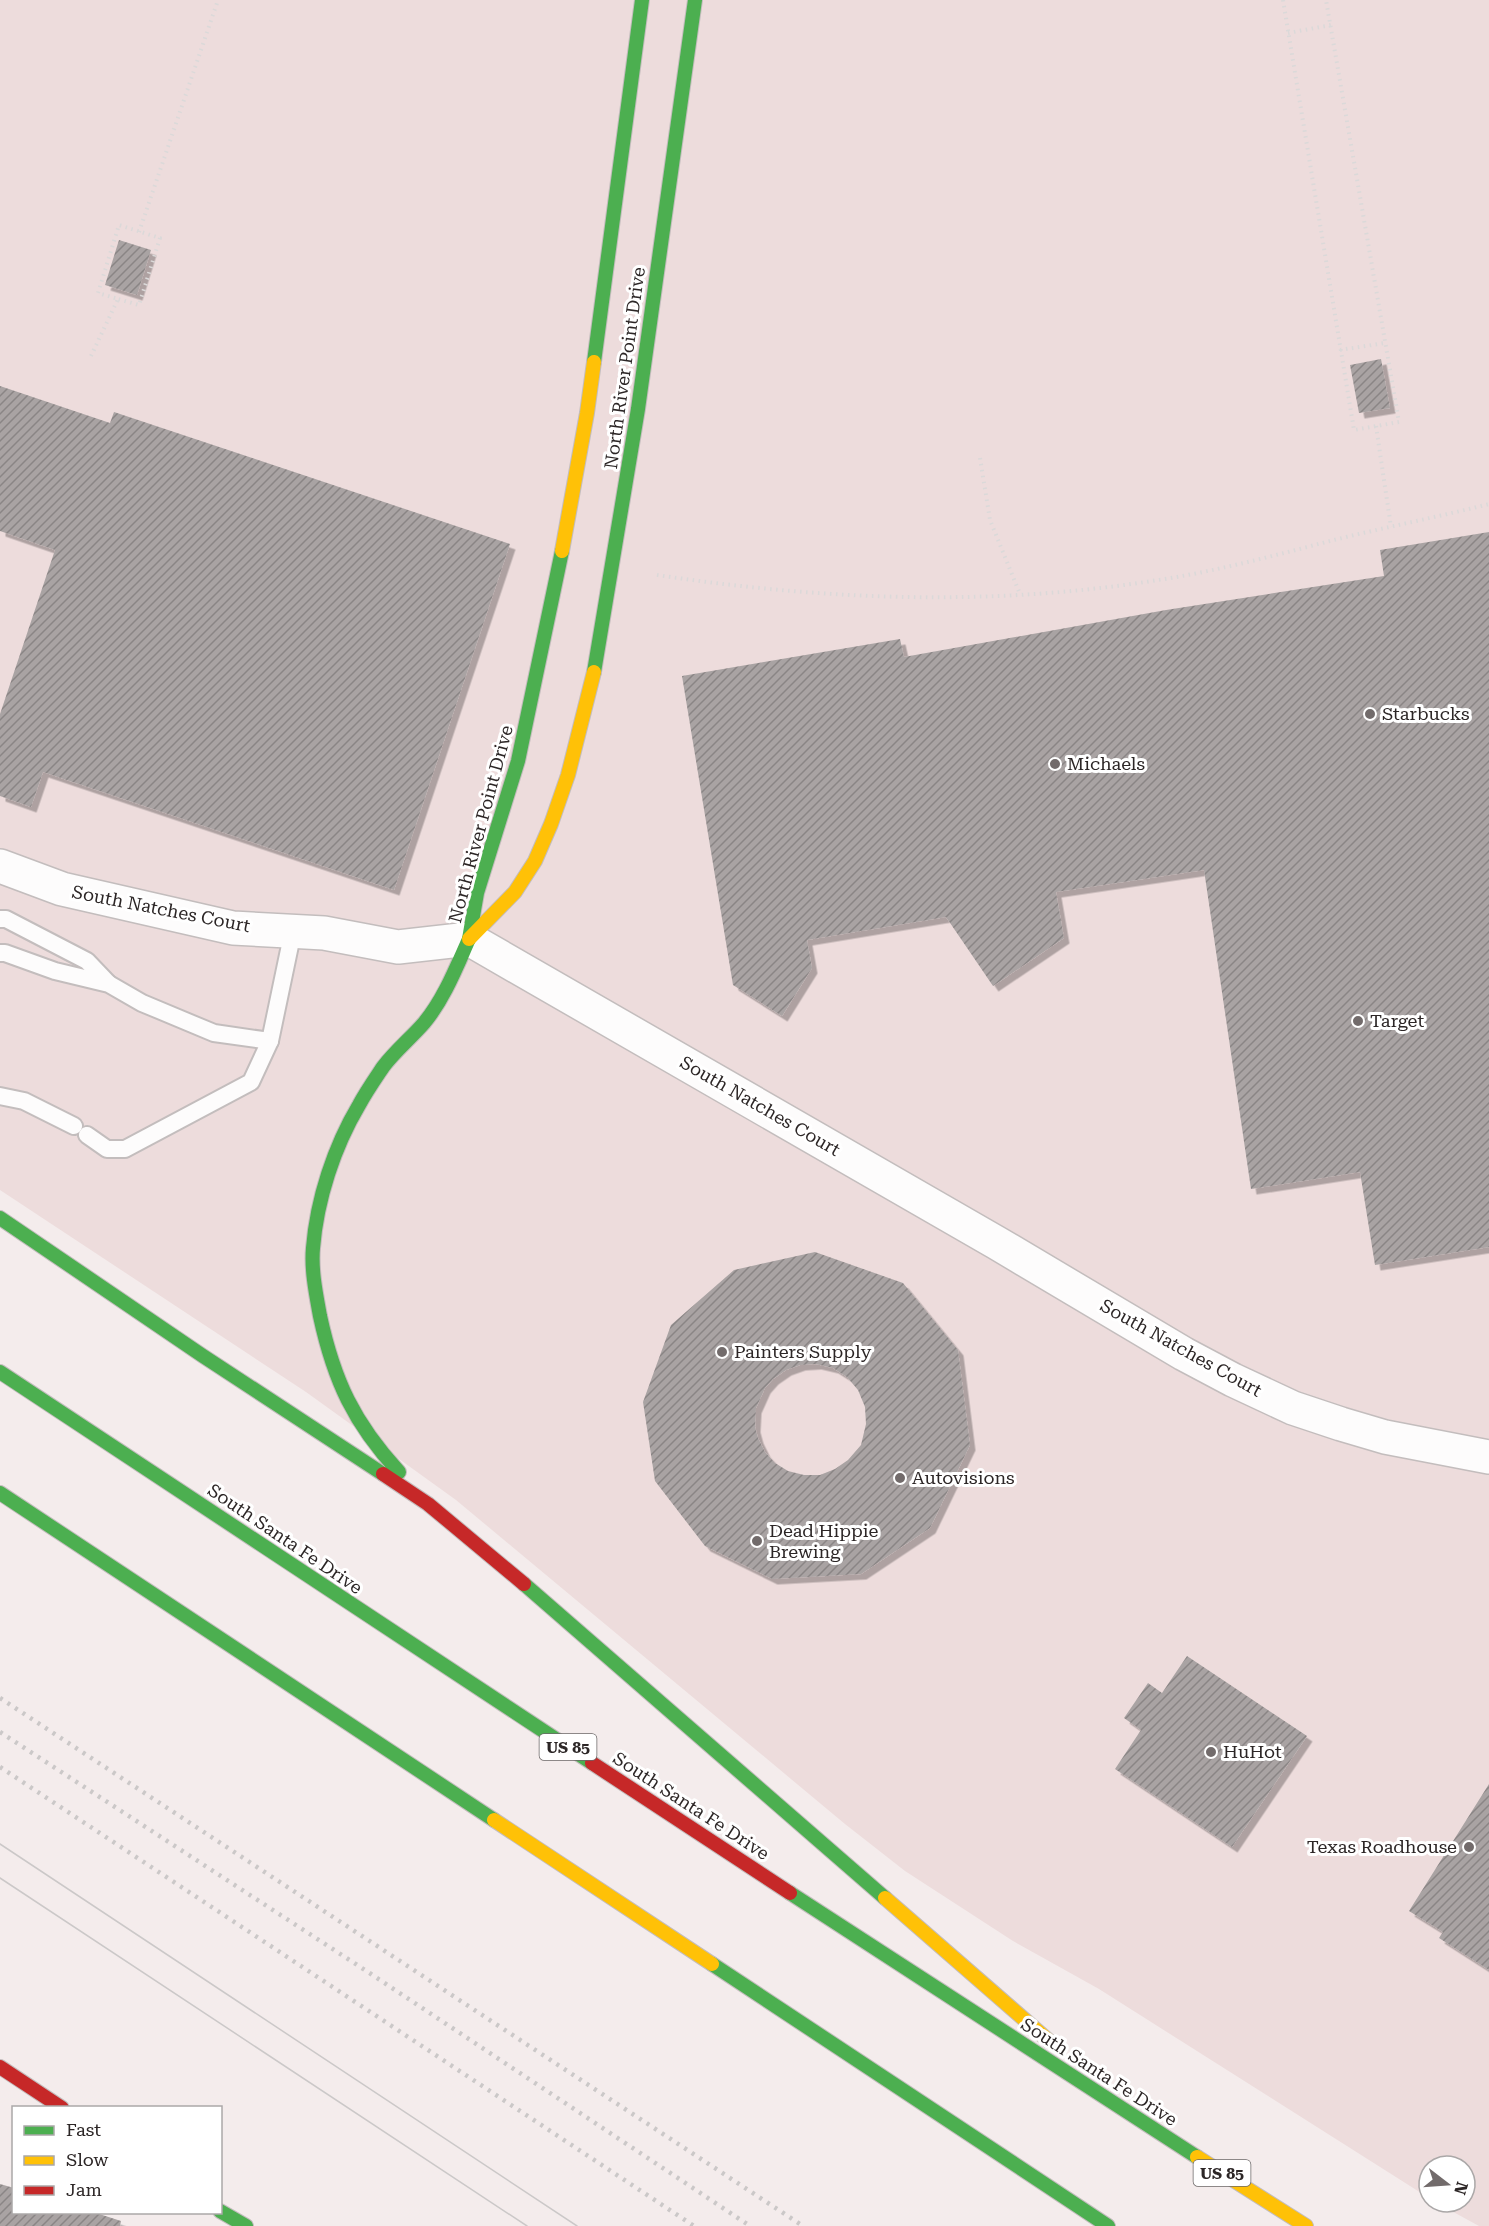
<svg xmlns="http://www.w3.org/2000/svg" width="1489" height="2226" viewBox="0 0 1489 2226" font-family="'Roboto Serif',serif">
  <style>
    .built { fill: #eddcdc }
    .building { fill: url(#building-hatch); fill-rule: evenodd; filter: url(#shadow) }
    .lines { fill: none; stroke-linecap: round; stroke-linejoin: round }
    .lane-casing { stroke: #c3bdbd; stroke-width: 20 }
    .street-casing { stroke: #c3bdbd; stroke-width: 36 }
    .fast-casing { stroke: #c3bdbd; stroke-width: 16 }
    .slow-casing { stroke: #c3bdbd; stroke-width: 16 }
    .jam-casing { stroke: #c3bdbd; stroke-width: 16 }
    .path { stroke: #dbd9d9; stroke-width: 4; stroke-dasharray: 1.5 4.5; stroke-linecap: butt }
    .lane { stroke: #fdfcfc; stroke-width: 16 }
    .street { stroke: #fdfcfc; stroke-width: 33 }
    .fast { stroke: #4caf50; stroke-width: 14 }
    .slow { stroke: #ffc107; stroke-width: 14 }
    .jam { stroke: #c62828; stroke-width: 14 }
    .tram { stroke: #cbc8c8; stroke-width: 1.5 }
    .rail { stroke: #cbc8c8; stroke-width: 4.5; stroke-dasharray: 3 6; stroke-linecap: butt }
    .poi-dot { fill: #726b6b; stroke: #fff; stroke-width: 2 }
    .labels { text-anchor: middle; stroke-width: 6; stroke-linejoin: round; paint-order: stroke }
    .shield { fill: #fff; stroke: #6b6767; stroke-width: 1.5 }
    .shield-label { font-size: 16px; font-weight: bold; fill: #2c2626 }
    .street-label { font-size: 18px; fill: #2c2626; stroke: #fff }
    .poi-label { font-size: 18px; fill: #2c2626; stroke: #fff; text-anchor: start }
  </style>
  <defs>
    <pattern id="building-hatch" width="6" height="6" patternUnits="userSpaceOnUse" patternTransform="scale(1.5)"><rect width="6" height="6" fill="#a9a3a3"/><path d="M-1 1l2-2M0 6l6-6M5 7l2-2" fill="none" stroke="#8a8585"/></pattern>
    <filter id="shadow"><feDropShadow dx="5.5" dy="5.5" stdDeviation="0" flood-color="#0004"/></filter>
  </defs>
  <rect width="100%" height="100%" fill="#f4ecec"/>
  <path class="built" d="M0,0H1489V2226H1479L1435,2202H1465V2166H1429V2198L1099,1989L1013,1941L905,1871L845,1824L456,1500L306,1392L0,1190Z"/>
  <g class="building">
    <path d="M119,240L151,250L137,295L105,285Z"/>
    <path d="M1381,359L1390,408L1359,413L1350,365Z"/>
    <path d="M0,386L110,423L114,412L510,544L394,890L43,772L31,807L0,796V714L55,550L0,531Z"/>
    <path d="M1489,532V1247L1375,1265L1360,1172L1251,1189L1204,870L1056,892L1064,938L993,986L946,917L807,940L812,968L782,1016L733,985L682,676L900,639L904,657L1166,610L1384,576L1380,550Z"/>
    <path d="M815,1252L903,1283L958,1350L970,1445L930,1528L861,1574L772,1579L705,1546L655,1481L643,1402L671,1325L734,1270ZM816,1364L833,1368L847,1377L858,1390L865,1407L866,1424L861,1445L848,1460L835,1469L820,1475H804L788,1471L775,1463L765,1452L758,1438L755,1427L756,1408L765,1388L773,1379L786,1370L800,1365Z"/>
    <path d="M1187,1656L1307,1736L1232,1847L1115,1769L1141,1730L1124,1718L1148,1683L1162,1693Z"/>
    <path d="M1489,1784V1970L1439,1938L1443,1932L1409,1911Z"/>
    <path d="M0,2184L14,2188V2212H93L121,2221L120,2226H0Z"/>
  </g>
  <g class="lines">
    <defs>
      <g id="lane">
        <path d="M0,919H6L87,961L108,983"/>
        <path d="M0,953H5L55,971L109,984L142,1003L214,1033L270,1041"/>
        <path d="M0,1096L24,1101L74,1126"/>
        <path d="M87,1135L107,1149H125L251,1082L270,1041L293,931"/>
      </g>
      <path id="street" d="M0,866L62,889L233,928L324,933L398,947L469,939L997,1243L1184,1354L1233,1380L1293,1408L1341,1424L1385,1437L1489,1457"/>
      <g id="fast">
        <path d="M594,362L642,0"/>
        <path d="M594,672L638,409L695,0"/>
        <path d="M469,939L477,893L518,761L562,551"/>
        <path d="M0,1218L203,1356L383,1474"/>
        <path d="M0,1372L592,1763"/>
        <path d="M399,1472C354,1423 334,1381 320,1316C316,1294 311,1270 313,1248C317,1199 334,1147 359,1105C366,1092 375,1079 383,1067C395,1051 411,1038 424,1023C444,999 456,968 469,939"/>
        <path d="M0,1493L494,1820"/>
        <path d="M524,1584L885,1898"/>
        <path d="M790,1893L1197,2157"/>
        <path d="M712,1964L1108,2226"/>
        <path d="M220,2211L246,2226"/>
      </g>
      <g id="slow">
        <path d="M562,551L587,413L594,362"/>
        <path d="M469,939L515,892L535,861L551,824L568,775L594,672"/>
        <path d="M494,1820L712,1964"/>
        <path d="M885,1898L1049,2041"/>
        <path d="M1197,2157L1306,2226"/>
      </g>
      <g id="jam">
        <path d="M383,1474L428,1504L524,1584"/>
        <path d="M592,1763L790,1893"/>
        <path d="M0,2067L62,2108"/>
      </g>
    </defs>
    <use href="#lane" class="lane-casing"/>
    <use href="#street" class="street-casing"/>
    <use href="#fast" class="fast-casing"/>
    <use href="#slow" class="slow-casing"/>
    <use href="#jam" class="jam-casing"/>
    <g class="path">
      <path d="M1283,0L1354,430L1399,422L1326,0"/>
      <path d="M1288,33L1331,25"/>
      <path d="M139,232L218,0"/>
      <path d="M1340,350L1385,343"/>
      <path d="M91,356L118,299L98,293L119,225L160,238L139,305L118,299"/>
      <path d="M1376,426L1391,527"/>
      <path d="M980,458L990,520L1020,594"/>
      <path d="M657,575C823,600 991,607 1158,580C1218,571 1276,555 1334,540C1386,527 1438,517 1489,504"/>
    </g>
    <use href="#lane" class="lane"/>
    <use href="#street" class="street"/>
    <use href="#fast" class="fast"/>
    <use href="#slow" class="slow"/>
    <use href="#jam" class="jam"/>
    <g class="tram">
      <path d="M0,1844L577,2226"/>
      <path d="M0,1878L527,2226"/>
    </g>
    <g class="rail">
      <path d="M0,1698L803,2226"/>
      <path d="M0,1732L371,1974L750,2226"/>
      <path d="M0,1767L694,2226"/>
    </g>
  </g>
  <g class="poi-dot">
    <circle cx="1370" cy="714" r="6"/>
    <circle cx="1055" cy="764" r="6"/>
    <circle cx="1358" cy="1021" r="6"/>
    <circle cx="722" cy="1352" r="6"/>
    <circle cx="900" cy="1478" r="6"/>
    <circle cx="757" cy="1541" r="6"/>
    <circle cx="1211" cy="1752" r="6"/>
    <circle cx="1469" cy="1847" r="6"/>
  </g>
  <g class="labels">
    <g class="shield">
      <rect x="539.5" y="1734" width="57" height="26" rx="4.5"/>
      <rect x="1193.5" y="2160" width="57" height="26" rx="4.5"/>
    </g>
    <g class="shield-label">
      <text x="568" y="1753">US 85</text>
      <text x="1222" y="2179">US 85</text>
    </g>
    <g class="street-label">
      <text transform="translate(625 368) rotate(-82)" y="6">North River Point Drive</text>
      <text transform="translate(481 824) rotate(-75)" y="6">North River Point Drive</text>
      <text transform="translate(161 909) rotate(11)" y="6">South Natches Court</text>
      <text transform="translate(760 1106) rotate(30)" y="6">South Natches Court</text>
      <text transform="translate(1181 1348) rotate(29)" y="6">South Natches Court</text>
      <text transform="translate(285 1539) rotate(34)" y="6">South Santa Fe Drive</text>
      <text transform="translate(691 1806) rotate(33)" y="6">South Santa Fe Drive</text>
      <text transform="translate(1099 2072) rotate(33)" y="6">South Santa Fe Drive</text>
    </g>
    <g class="poi-label">
      <text x="1382" y="720">Starbucks</text>
      <text x="1067" y="770">Michaels</text>
      <text x="1370" y="1027">Target</text>
      <text x="734" y="1358">Painters Supply</text>
      <text x="912" y="1484">Autovisions</text>
      <text x="769" y="1537">Dead Hippie<tspan x="769" dy="21">Brewing</tspan></text>
      <text x="1223" y="1758">HuHot</text>
      <text x="1457" y="1853" text-anchor="end">Texas Roadhouse</text>
    </g>
  </g>
  <rect x="12" y="2106" width="210" height="108" fill="#ffffff" stroke="#aba8a8" stroke-width="1.5"/>
  <rect x="24" y="2126" width="30" height="9" fill="#4caf50" stroke="#aba8a8" stroke-width="1.5"/>
  <text x="66" y="2136" font-size="18" fill="#2c2626">Fast</text>
  <rect x="24" y="2156" width="30" height="9" fill="#ffc107" stroke="#aba8a8" stroke-width="1.5"/>
  <text x="66" y="2166" font-size="18" fill="#2c2626">Slow</text>
  <rect x="24" y="2186" width="30" height="9" fill="#c62828" stroke="#aba8a8" stroke-width="1.5"/>
  <text x="66" y="2196" font-size="18" fill="#2c2626">Jam</text>
  <g transform="translate(1447 2184) rotate(107)"><circle r="28" fill="#ffffff" stroke="#aba8a8" stroke-width="1.5"/>
  <path d="M0-4.5L10 22L0 15L-10 22Z" fill="#726b6b"/>
  <text y="-9" font-size="16" font-weight="bold" text-anchor="middle" fill="#2c2626">N</text>
  </g>
</svg>
